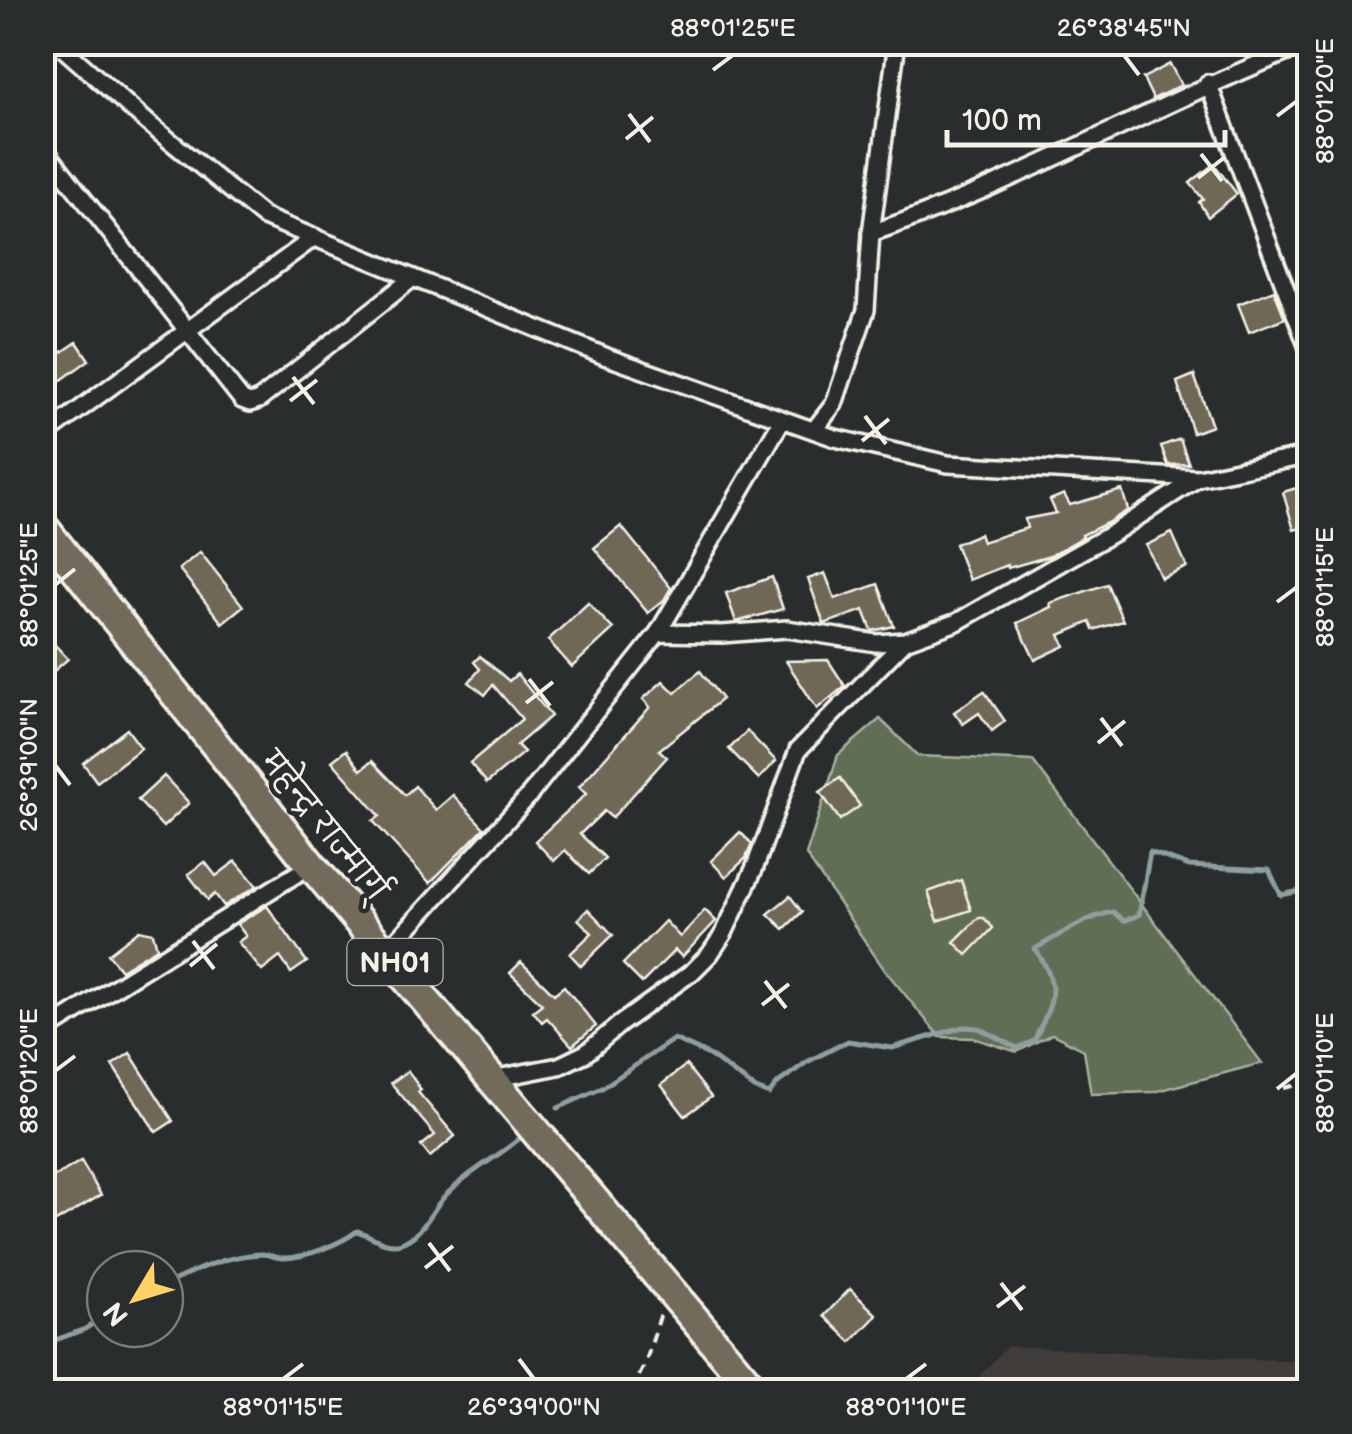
<svg xmlns="http://www.w3.org/2000/svg" width="1352" height="1434" viewBox="0 0 1352 1434" font-family="'Balsamiq Sans','Playpen Sans Deva',sans-serif">
  <style>
    .built { fill: #3f3e3a }
    .green { fill: #616e56; stroke: #aab09f; stroke-width: 2.5 }
    .lines { fill: none; stroke-linecap: round; stroke-linejoin: round }
    .stream { stroke: #8e9f9e; stroke-width: 5 }
    .building { fill: #6f6757; stroke: #f4f1e8; stroke-width: 2.5 }
    .street-casing { stroke: #f4f1e8; stroke-width: 22 }
    .highway-casing { stroke: #f4f1e8; stroke-width: 35 }
    .path { stroke: #f4f1e8; stroke-width: 4; stroke-dasharray: 10 8; stroke-linecap: butt }
    .street { stroke: #2a2d2e; stroke-width: 15 }
    .highway { stroke: #726b5a; stroke-width: 28 }
    .ticks { fill: none; stroke: #f4f1e8; stroke-width: 4 }
    .labels { text-anchor: middle; stroke-width: 9; stroke-linejoin: round; paint-order: stroke }
    .shield { fill: #2a2d2e; stroke: #b7b6b0; stroke-width: 2.5 }
    .shield-label { font-size: 28px; font-weight: bold; fill: #f4f1e8 }
    .street-label { font-size: 30px; fill: #f4f1e8; stroke: #2a2d2e }
    .neatline { fill: none; stroke: #f4f1e8; stroke-width: 4 }
    .ticks-label { font-size: 25px; text-anchor: middle; fill: #f4f1e8 }
  </style>
  <rect width="100%" height="100%" fill="#2a2d2e"/>
  <filter id="ink" filterUnits="userSpaceOnUse"><feTurbulence type="fractalNoise" baseFrequency=".01" numOctaves="2"/><feDisplacementMap in="SourceGraphic" scale="20" xChannelSelector="R" yChannelSelector="G"/><feConvolveMatrix kernelMatrix="1 2 1 2 8 2 1 2 1" color-interpolation-filters="sRGB"/></filter>
  <g filter="url(#ink)">
    <path class="built" d="M1007,1346L1309,1362V1391H966Z"/>
    <path class="green" d="M880,719L918,756L1033,761L1262,1063L1154,1092L1091,1094L1084,1050L1052,1034L1017,1052L973,1038L940,1037L884,969L806,855L838,755Z"/>
    <g class="lines">
      <g class="stream">
        <path d="M558,1108L602,1088L674,1039L709,1055L756,1089L769,1094L778,1083L807,1062L848,1041L892,1048L963,1027L979,1028L1017,1048L1034,1041C1053,1001 1062,987 1035,949C1060,935 1085,917 1113,912L1124,921L1139,915L1150,852L1189,866L1269,870L1281,895L1310,889"/>
        <path d="M165,1285C195,1270 227,1255 262,1254C269,1254 277,1259 285,1258C305,1258 342,1243 357,1231C371,1235 386,1248 401,1243C420,1236 428,1218 439,1203C462,1174 498,1158 525,1134"/>
        <path d="M42,1345L85,1329L105,1316"/>
      </g>
    </g>
    <g class="building">
      <path d="M1170,64L1181,85L1153,99L1143,78Z"/>
      <path d="M1214,164L1237,194L1208,217L1199,202L1203,199L1190,183Z"/>
      <path d="M1274,290L1285,318L1249,332L1238,304Z"/>
      <path d="M77,342L89,360L49,389L42,380V366Z"/>
      <path d="M1194,375L1212,426L1193,433L1177,382Z"/>
      <path d="M1180,439L1189,464L1168,465L1161,446Z"/>
      <path d="M1310,484V525L1294,530L1283,492Z"/>
      <path d="M1122,490L1128,510L1107,523L1082,535L1083,537L1050,556L1008,568L1007,565L969,580L955,544L979,534L982,542L1027,528L1025,519L1056,513L1050,500L1064,494L1070,505Z"/>
      <path d="M621,526L671,588L664,600L648,613L594,548Z"/>
      <path d="M1172,533L1187,567L1161,578L1146,545Z"/>
      <path d="M200,552L243,606L222,623L179,569Z"/>
      <path d="M825,573L835,599L878,584L894,626L872,631L864,610L824,624L808,579Z"/>
      <path d="M772,577L783,609L736,622L726,593Z"/>
      <path d="M1107,584L1123,621L1093,630L1090,622L1060,635L1065,646L1035,660L1017,623L1051,607L1050,603Z"/>
      <path d="M588,603L613,629L572,667L548,640Z"/>
      <path d="M42,631L68,659L42,681Z"/>
      <path d="M480,656L509,681L517,674L551,716L517,745L524,752L487,783L470,763L522,719L493,685L485,695L469,682L480,669L474,662Z"/>
      <path d="M828,660L845,686L817,709L786,661Z"/>
      <path d="M700,671L722,699L659,750L667,757L612,818L604,811L580,834L605,858L589,874L565,850L554,861L535,841L586,794L579,787L650,707L643,699L663,681L675,693Z"/>
      <path d="M984,691L1005,721L992,731L979,713L963,724L954,712Z"/>
      <path d="M127,729L141,748L97,782L83,763Z"/>
      <path d="M747,731L776,761L759,779L729,749Z"/>
      <path d="M346,750L361,770L372,761L405,795L415,786L436,810L453,795L484,828L430,883L373,821L380,816L332,761Z"/>
      <path d="M164,776L189,803L163,827L138,800Z"/>
      <path d="M840,778L860,806L840,820L820,792Z"/>
      <path d="M740,832L752,844L746,858L726,877L711,861Z"/>
      <path d="M236,861L257,886L224,906L215,894L208,900L188,874L205,862L216,876Z"/>
      <path d="M961,880L971,910L938,921L928,892Z"/>
      <path d="M790,896L802,912L784,929L768,914Z"/>
      <path d="M267,906L307,962L291,973L280,957L262,971L238,942L246,936L237,924Z"/>
      <path d="M588,909L613,935L581,966L570,954L592,933L578,919Z"/>
      <path d="M705,910L716,921L682,957L675,950L642,983L623,964L665,921L680,937Z"/>
      <path d="M978,918H984L993,928L967,955L954,942Z"/>
      <path d="M139,930L153,933L157,948L121,970L108,954Z"/>
      <path d="M521,962L554,994L564,986L596,1026L572,1046L547,1018L542,1022L533,1011L542,1004L510,973Z"/>
      <path d="M130,1053L173,1121L156,1132L112,1065Z"/>
      <path d="M686,1065L711,1097L685,1116L661,1085Z"/>
      <path d="M408,1071L421,1090L418,1092L455,1136L430,1157L421,1146L435,1135L391,1083Z"/>
      <path d="M81,1161L101,1195L42,1230V1184Z"/>
      <path d="M850,1289L877,1315L851,1342L824,1316Z"/>
    </g>
    <g class="lines">
      <defs>
        <g id="street">
          <path d="M56,42L149,124L264,217L607,357L835,438L948,464L1198,478"/>
          <path d="M1208,83L1310,353"/>
          <path d="M42,146L242,400L250,403L259,400L413,278"/>
          <path d="M871,233C1017,184 1151,106 1295,49L1310,47"/>
          <path d="M814,430L834,404L866,310L871,233L897,42"/>
          <path d="M42,437L315,237"/>
          <path d="M658,633L782,420"/>
          <path d="M387,951L527,798L658,633L722,634L787,629L876,643L905,641L957,622L1113,533L1198,478L1310,455"/>
          <path d="M42,1033L311,865"/>
          <path d="M492,1079L559,1066L586,1053L620,1024L692,972L710,954L724,933L755,867L798,750L905,641"/>
        </g>
        <path id="highway" d="M42,526L311,865L756,1392"/>
      </defs>
      <use href="#street" class="street-casing"/>
      <use href="#highway" class="highway-casing"/>
      <g class="path">
        <path d="M1284,1088L1310,1082"/>
        <path d="M631,1392L645,1364L661,1313"/>
      </g>
      <use href="#street" class="street"/>
      <use href="#highway" class="highway"/>
    </g>
  </g>
  <path class="ticks" d="M1124,55L1139,75M713,70L733,55M629,114L650,142M1277,116L1297,101M626,139L653,117M1201,154L1222,181M1198,178L1225,157M293,377L314,404M290,401L317,380M865,416L886,444M862,441L889,419M55,585L75,569M1277,602L1297,587M529,679L550,706M526,703L553,682M1101,718L1122,746M1098,743L1125,721M55,765L70,785M193,941L214,969M190,966L217,944M765,981L786,1008M762,1005L789,984M55,1071L75,1056M1277,1089L1297,1073M429,1243L450,1271M425,1268L453,1246M1001,1283L1022,1310M997,1307L1025,1286M519,1359L534,1379M283,1379L303,1364M906,1379L926,1364"/>
  <g class="labels">
    <rect class="shield" x="347.5" y="939" width="95" height="46" rx="8"/>
    <g class="shield-label">
      <text x="395" y="972">NH01</text>
    </g>
    <g class="street-label">
      <text transform="translate(324 826) rotate(51)" y="10">महेन्द्र राज्मार्ग्</text>
    </g>
  </g>
  <rect width="1352" height="1434" fill="none" stroke="#2a2d2e" stroke-width="110"/>
  <g transform="translate(135 1299) rotate(232)"><circle r="48" fill="#2a2d2e" stroke="#7b7b78" stroke-width="2.5"/>
  <path d="M0-8L18 38L0 25L-18 38Z" fill="#ffd166"/>
  <text y="-15" font-size="28" font-weight="bold" text-anchor="middle" fill="#f4f1e8">N</text>
  </g>
  <path d="M947 130v15h278v-15" fill="none" stroke="#f4f1e8" stroke-width="5"/>
  <text x="962" y="130" font-size="30" fill="#f4f1e8" stroke="#2a2d2e" stroke-width="8" paint-order="stroke">100 m</text>
  <rect x="55" y="55" width="1242" height="1324" class="neatline"/>
  <g class="ticks-label">
    <text x="733" y="36">88°01'25"E</text>
    <text x="1124" y="36">26°38'45"N</text>
    <text transform="translate(1324 101) rotate(-90)" y="9">88°01'20"E</text>
    <text transform="translate(28 585) rotate(-90)" y="9">88°01'25"E</text>
    <text transform="translate(1324 587) rotate(-90)" y="9">88°01'15"E</text>
    <text transform="translate(28 765) rotate(-90)" y="9">26°39'00"N</text>
    <text transform="translate(28 1071) rotate(-90)" y="9">88°01'20"E</text>
    <text transform="translate(1324 1073) rotate(-90)" y="9">88°01'10"E</text>
    <text x="283" y="1415">88°01'15"E</text>
    <text x="534" y="1415">26°39'00"N</text>
    <text x="906" y="1415">88°01'10"E</text>
  </g>
</svg>
